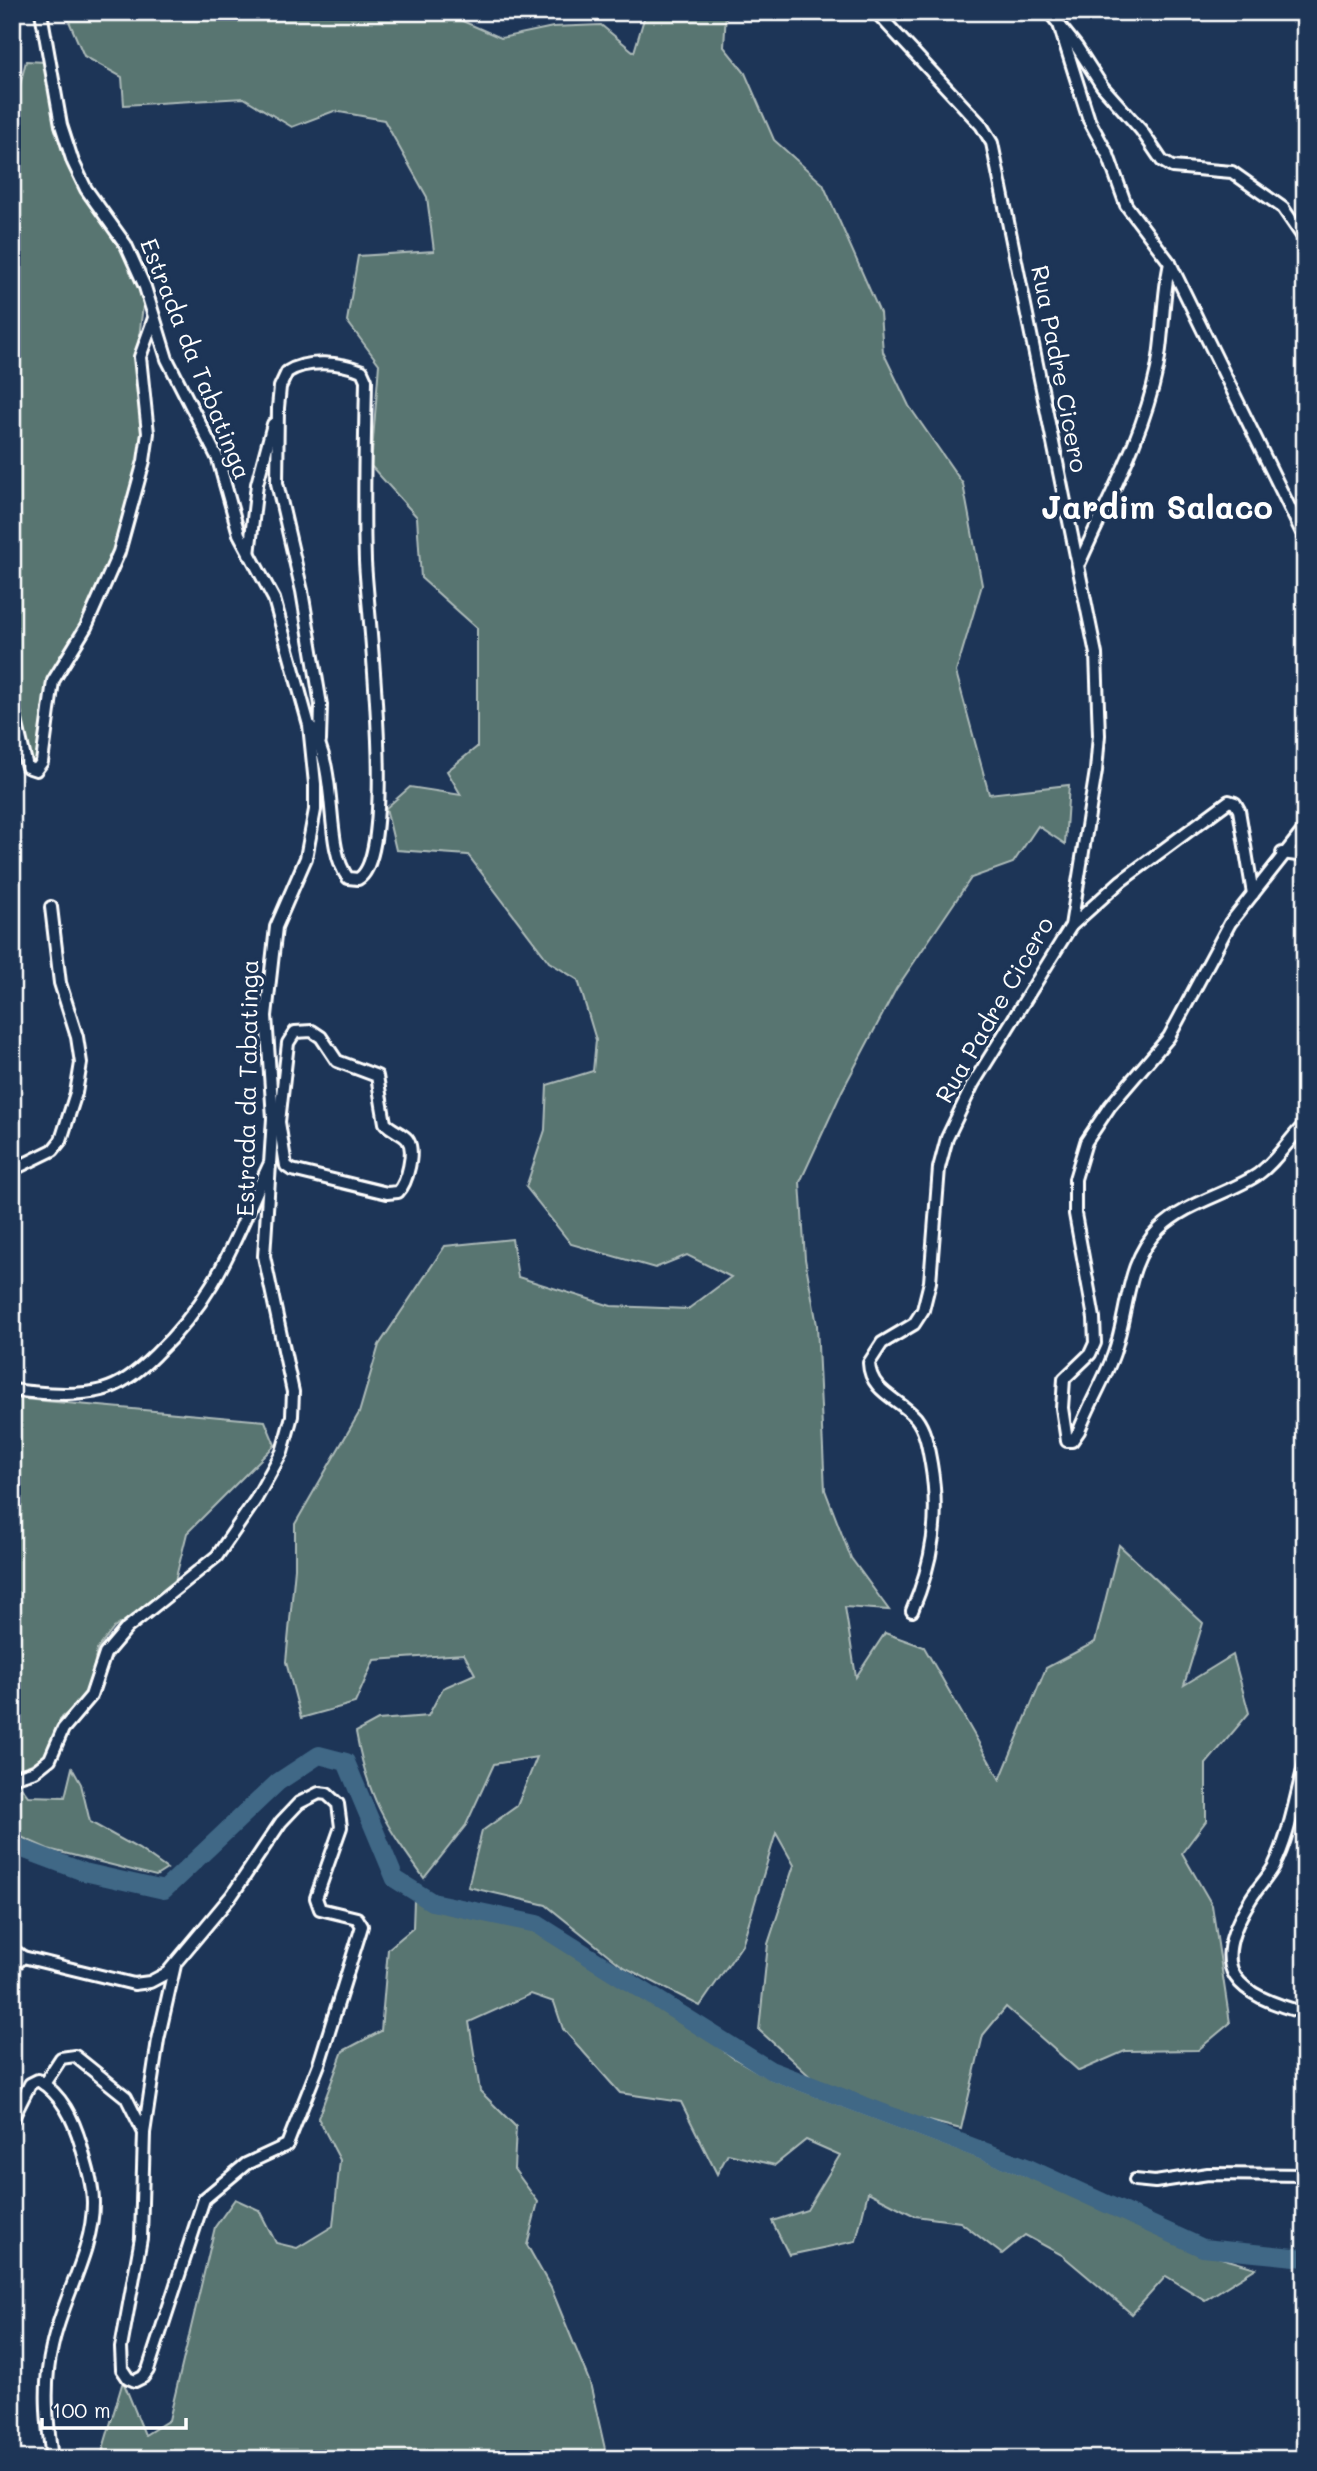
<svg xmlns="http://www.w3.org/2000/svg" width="1317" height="2471" viewBox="0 0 1317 2471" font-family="Mali,sans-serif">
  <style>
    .green { fill: #587471; stroke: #acbab8; stroke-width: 2 }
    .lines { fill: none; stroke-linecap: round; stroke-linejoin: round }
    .river { stroke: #3f6786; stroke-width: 18 }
    .street-casing { stroke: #fff; stroke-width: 16 }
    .street { stroke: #1d3557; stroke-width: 10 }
    .labels { text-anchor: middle; stroke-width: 7; stroke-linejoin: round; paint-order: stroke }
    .street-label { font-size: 24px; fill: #fff; stroke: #1d3557 }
    .district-label { font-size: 32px; font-weight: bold; fill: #fff; stroke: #1d3557 }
  </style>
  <rect width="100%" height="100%" fill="#1d3557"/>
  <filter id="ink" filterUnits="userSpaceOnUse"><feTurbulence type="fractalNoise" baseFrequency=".0143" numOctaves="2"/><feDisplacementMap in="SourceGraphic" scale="14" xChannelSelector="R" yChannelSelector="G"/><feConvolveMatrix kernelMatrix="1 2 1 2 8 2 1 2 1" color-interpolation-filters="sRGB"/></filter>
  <g filter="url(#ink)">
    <g class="green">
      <path d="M65,12H450L451,16L501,38L553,27L601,25L634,52L646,12H726L724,47L745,73L774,140L823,184L880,313L883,352L909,406L963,484L982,585L956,672L989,794L1069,785L1065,844L1038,826L1013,863L971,878L896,989L842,1091L800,1182L805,1259L817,1325L825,1490L851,1558L889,1610L845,1607L856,1677L885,1633L924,1647L1000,1780L1046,1668L1095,1642L1119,1545L1203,1623L1184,1685L1233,1655L1249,1713L1206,1764V1821L1182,1853L1212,1905L1230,2023L1198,2050L1125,2051L1079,2071L1006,2007L983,2035L961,2129L897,2113L816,2082L759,2030L768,1944L794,1865L776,1833L742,1945L700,2006L622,1966L546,1905L468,1887L482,1831L517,1806L537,1757L494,1764L466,1825L424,1878C385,1824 368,1799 356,1732L378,1720L428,1716L443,1688L475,1674L464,1654L374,1660L355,1703L301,1718L286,1662L295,1568V1524L359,1413L379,1345L445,1246L512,1239L518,1277L611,1306L688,1309L731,1277L687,1255L655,1268L571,1244L526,1187L545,1130L547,1085L593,1071L596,1040L578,980L549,962L468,855L396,850L386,808L410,787L461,795L447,771L477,747V628L421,578L417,517L371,466L379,364L347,321L358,256L434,251L427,197L384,120L334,111L292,127L244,98L124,105L122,77L84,56Z"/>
      <path d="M26,61L45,62L77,179L119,244L144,298L136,361L145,448L119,547L74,652L51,686L39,772H33L12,699V92L18,93Z"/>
      <path d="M12,1398L265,1421L275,1445L187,1533L173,1589L114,1628L97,1650L88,1696L60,1719L54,1749L13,1776L28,1796L65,1797L72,1768L81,1784L90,1822L139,1849L167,1869L156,1876L48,1849L12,1833Z"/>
      <path d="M414,1899L430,1908L531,1928L697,2030L732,2057L769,2078L1080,2196L1183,2247L1256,2268L1205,2300L1166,2276L1132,2314L1062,2255L1025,2235L1002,2254L960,2222L915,2216L868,2192L856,2241L789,2255L772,2221L807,2210L840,2155L806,2140L775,2165L728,2154L717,2174L681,2102L620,2093L563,2029L554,2002L531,1994L469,2022L480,2091L516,2127L514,2169L538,2202L527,2245L551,2288L590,2383L605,2449L602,2459H100L123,2381L145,2435L169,2420L215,2227L235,2199L259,2210L276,2243L297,2248L333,2226L340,2160L318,2118L343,2051L381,2031L388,1949L413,1928Z"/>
    </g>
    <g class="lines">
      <path class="river" d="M12,1845L84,1872L164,1890L278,1782L319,1755L346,1762L395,1879L432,1902L537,1924L770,2070L1026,2167L1203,2248L1305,2258"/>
      <defs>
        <g id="street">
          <path d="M876,12L981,125L992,143L1096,654L1099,735L1096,771L1071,926L973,1084L947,1138L939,1168L930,1282L923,1310L914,1324L882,1343L869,1363C870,1392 900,1399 916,1418C926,1431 928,1448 931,1464C940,1516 933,1562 912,1611"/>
          <path d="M1049,12L1077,47L1102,86L1141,130L1162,161L1172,167L1232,172L1283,208L1305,240"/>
          <path d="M1302,12L1305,14"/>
          <path d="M1057,18L1089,120L1108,155L1126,205L1170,263L1305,539"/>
          <path d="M249,555L257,484L273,424"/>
          <path d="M1080,562C1108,499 1143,437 1157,369C1164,334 1162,298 1170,263"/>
          <path d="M12,703L27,767L36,770L42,762L53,681L86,627L119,552L144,461L148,433L140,357L154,318"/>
          <path d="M311,727C340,774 323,845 348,878L358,879C399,856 367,610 365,561C363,500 365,441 366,380L362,371C340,362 307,359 287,372L280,387L278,408L277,483L302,591L321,705L320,741"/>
          <path d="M1305,828L1230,923L1169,1037L1110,1106L1086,1142L1075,1179V1214L1094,1318L1095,1343L1090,1354L1064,1379L1062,1408L1067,1441H1072L1079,1431C1089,1404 1105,1379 1114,1353C1129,1310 1125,1263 1159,1229C1187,1202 1226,1195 1257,1175C1276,1162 1288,1140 1305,1124"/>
          <path d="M1282,853L1305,856"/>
          <path d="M1071,926L1121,881L1229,801L1235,803L1239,810L1253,894"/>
          <path d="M312,1031L321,1037L337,1061L377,1076L385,1123C391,1130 402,1133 407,1139C416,1150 407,1183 398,1192L387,1193L292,1170L286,1166L279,1122L288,1043L295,1032Z"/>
          <path d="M12,1170L53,1150L61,1140L76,1093L81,1063L77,1037L60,983L51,907"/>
          <path d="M12,1390C40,1393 75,1397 102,1390C122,1385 141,1369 155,1355C219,1294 233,1241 269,1165"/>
          <path d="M1305,1763C1295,1798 1290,1834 1274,1866C1267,1879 1256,1889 1249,1902C1207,1972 1236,1994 1305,2013"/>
          <path d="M12,1778L35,1771L50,1759L63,1729L91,1696L105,1654L127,1628L217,1556L256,1499L282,1452L292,1416L293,1392L264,1256L273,1118L266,1016L276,927L306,858L315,810V784L309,725L274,599L239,534L218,459L167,359L145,287L126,245L86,189L73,162L61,125L41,12"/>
          <path d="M12,1949L23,1957L19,1961L12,1960"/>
          <path d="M23,1957L134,1984L150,1982L167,1973L232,1895L281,1822L299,1803L319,1793L327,1794L338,1804L341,1827L316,1898L320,1909L357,1918L362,1926L319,2064L287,2145L246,2164L204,2199L148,2370L143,2377L135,2381L128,2378L122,2369L121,2348L141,2238L144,2133"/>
          <path d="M44,2084L61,2058L75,2056L126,2097L144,2133L158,2040L175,1965"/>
          <path d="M12,2120L30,2084L38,2080C62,2095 73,2118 81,2145C86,2164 93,2183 93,2203C93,2252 62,2299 52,2347C43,2385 47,2421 52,2459"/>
          <path d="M1135,2180L1155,2182L1208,2174L1305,2175"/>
        </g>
      </defs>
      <use href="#street" class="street-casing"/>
      <use href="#street" class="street"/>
    </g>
  </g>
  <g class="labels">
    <g class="street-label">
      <text transform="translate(195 359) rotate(68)" y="8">Estrada da Tabatinga</text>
      <text transform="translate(1059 369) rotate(79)" y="8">Rua Padre Cicero</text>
      <text transform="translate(995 1010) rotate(-60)" y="8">Rua Padre Cicero</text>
      <text transform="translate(248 1088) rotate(-89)" y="8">Estrada da Tabatinga</text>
    </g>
    <g class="district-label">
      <text x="1157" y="519">Jardim Salaco</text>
    </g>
  </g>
  <rect width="1317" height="2471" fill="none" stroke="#1d3557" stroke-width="42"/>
  <rect x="21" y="21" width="1275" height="2429" fill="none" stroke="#fff" stroke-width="2.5" filter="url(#ink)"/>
  <path d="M42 2418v10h144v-10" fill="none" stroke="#ffffff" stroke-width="3.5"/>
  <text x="52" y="2418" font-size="21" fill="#ffffff" stroke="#1d3557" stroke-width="5" paint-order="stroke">100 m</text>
</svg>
